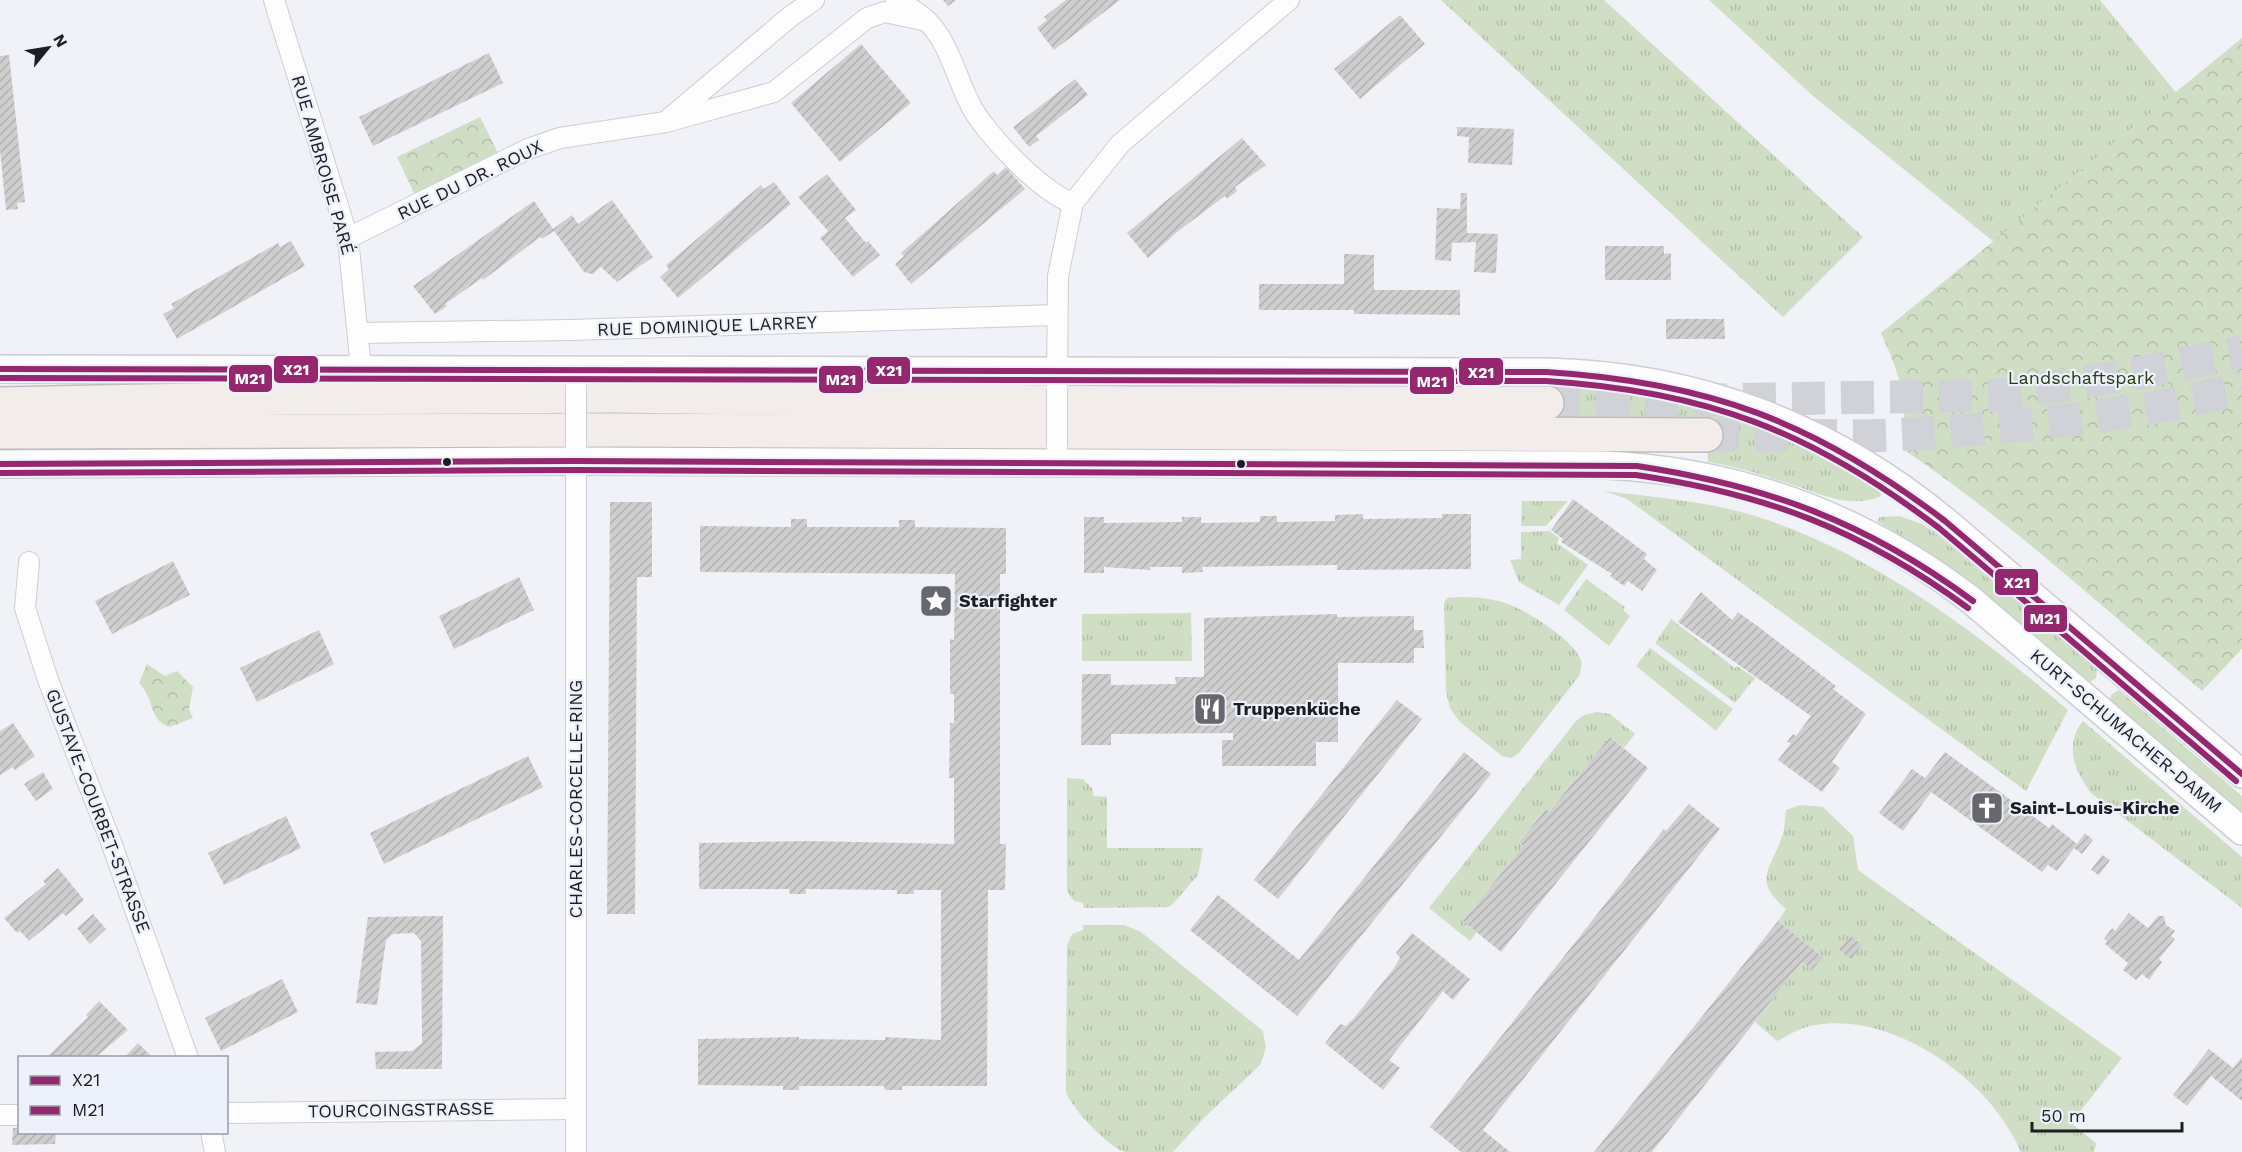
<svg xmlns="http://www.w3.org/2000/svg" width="2242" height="1152" viewBox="0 0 2242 1152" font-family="'Work Sans',sans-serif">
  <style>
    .grass { fill: url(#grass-tufts) }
    .park { fill: url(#park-crowns) }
    .building { fill: url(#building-hatch) }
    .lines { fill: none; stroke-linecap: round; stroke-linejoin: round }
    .highway-tunnel { stroke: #d0d2d8; stroke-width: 33; stroke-dasharray: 33 16; stroke-linecap: butt }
    .street-casing { stroke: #ccced2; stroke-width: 22 }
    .secondary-casing { stroke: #ccced2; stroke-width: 30 }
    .highway-casing { stroke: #c1bcbd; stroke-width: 36 }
    .street { stroke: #fdfdfe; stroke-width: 20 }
    .secondary { stroke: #fdfdfe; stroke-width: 27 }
    .highway { stroke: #f2ecea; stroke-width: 33 }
    .street-bridge-casing { stroke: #ccced2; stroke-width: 22; stroke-linecap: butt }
    .street-bridge { stroke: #fdfdfe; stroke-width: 20 }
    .bus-1-casing { stroke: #edf1fc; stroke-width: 10 }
    .bus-2-casing { stroke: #edf1fc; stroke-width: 10 }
    .bus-1 { stroke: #95276e; stroke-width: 6 }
    .bus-2 { stroke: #95276e; stroke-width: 6 }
    .bus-dot { fill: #1d1e22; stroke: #edf1fc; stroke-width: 2 }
    .labels { text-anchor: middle; stroke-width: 4.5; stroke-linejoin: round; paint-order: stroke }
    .street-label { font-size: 18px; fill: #1d1e22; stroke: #edf1fc }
    .park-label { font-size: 18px; fill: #293b11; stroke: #edf1fc }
    .poi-label { font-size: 18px; font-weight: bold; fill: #1d1e22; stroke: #edf1fc; text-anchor: start }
    .line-badge { stroke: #edf1fc; stroke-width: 2 }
    .badge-label { font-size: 16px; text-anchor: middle; font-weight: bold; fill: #fff }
  </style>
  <defs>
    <pattern id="grass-tufts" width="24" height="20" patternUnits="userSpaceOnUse" patternTransform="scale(1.5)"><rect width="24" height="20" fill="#d0dec5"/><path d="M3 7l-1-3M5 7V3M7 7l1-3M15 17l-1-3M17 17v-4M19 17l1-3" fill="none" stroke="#b2bea9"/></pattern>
    <pattern id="park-crowns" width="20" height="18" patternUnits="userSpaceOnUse" patternTransform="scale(1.5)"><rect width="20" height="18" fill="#d0dec5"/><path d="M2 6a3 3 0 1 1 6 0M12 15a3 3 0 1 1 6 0" fill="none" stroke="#b2bea9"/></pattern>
    <pattern id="building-hatch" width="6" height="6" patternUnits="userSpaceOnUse" patternTransform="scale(1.5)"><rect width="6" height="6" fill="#d0cfd0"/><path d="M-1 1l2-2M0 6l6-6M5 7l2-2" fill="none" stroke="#b2b1b2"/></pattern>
  </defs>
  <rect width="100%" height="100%" fill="#f0f2f8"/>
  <g class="grass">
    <path d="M1441,0H1604L1863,237L1783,317Z"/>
    <path d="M1709,0H2100L2214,139L1999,246L1813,96Z"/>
    <path d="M1548,387C1665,389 1786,422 1881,492V496C1847,511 1813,490 1781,481C1757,473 1732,466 1708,462L1706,418L1549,420Z"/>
    <path d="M1604,491C1653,497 1705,501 1752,515C1871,552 1975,631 2068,710L2026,791L1627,499Z"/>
    <path d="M1522,501H1568L1546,526H1521Z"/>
    <path d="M1899,516L1922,524L1934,532L2097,670L2096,678L2088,683L1966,580L1937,558L1877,521L1880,517Z"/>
    <path d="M1549,531L1559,538L1557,543L1588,565L1559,605L1519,582L1510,560L1521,559V532Z"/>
    <path d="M1586,579L1625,607L1623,610L1630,616L1609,646L1564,610Z"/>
    <path d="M1459,597C1475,597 1490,598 1505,603C1525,609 1572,639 1580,658C1583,664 1581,670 1579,676L1519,753L1512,758L1502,756L1460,722L1450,708L1446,692L1444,603L1447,598Z"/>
    <path d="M1191,613L1192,661H1082V614Z"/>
    <path d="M1671,619L1735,668L1737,666L1755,678L1735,703L1655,643Z"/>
    <path d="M1650,648L1733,709L1716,731L1636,666Z"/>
    <path d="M2119,690L2242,796V815L2110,702L2111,695Z"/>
    <path d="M1597,712L1610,714L1635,734L1624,748L1610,737L1549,812L1545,810L1519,842L1523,846L1463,921L1477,932L1470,941L1429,908L1576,721L1584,715Z"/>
    <path d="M2083,721L2242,857V908L2091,793C2074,771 2064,744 2083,721Z"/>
    <path d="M1067,778L1083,779L1092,788L1094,796L1107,797V848H1203L1198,875L1173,904L1168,907L1084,908L1083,903L1074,901L1067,891Z"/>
    <path d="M1800,805L1823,807L1853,836L1858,870L2122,1058L2071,1123L2096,1143L2094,1152H2021C1991,1080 1894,1011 1815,1025C1801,1027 1789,1035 1777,1041L1755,1022L1802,962L1812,970L1823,957L1778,921L1786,909C1750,879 1773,867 1783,834C1785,826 1785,817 1786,810Z"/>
    <path d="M1083,925H1124L1141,932L1263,1031L1266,1048L1260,1065L1205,1117L1173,1152C1159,1152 1139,1152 1125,1152C1109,1148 1072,1109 1066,1092L1067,945L1072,934L1083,930Z"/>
  </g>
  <g class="park">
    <path d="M2242,38V649L2202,691C2104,608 2009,521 1903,449C1908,399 1901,378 1881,333Z"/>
    <path d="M480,117L499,155L415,195L397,157Z"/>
    <path d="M147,664L165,676L177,671L193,687L189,709L193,718L170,727C149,722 154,697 139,683Z"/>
  </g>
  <g class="building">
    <path d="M943,0H956L948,6Z"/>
    <path d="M1066,0H1120L1054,50L1037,28L1047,20L1044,17Z"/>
    <path d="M1400,15L1425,44L1360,99L1334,69Z"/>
    <path d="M861,44L911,103L840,162L791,103Z"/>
    <path d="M489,53L503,83L373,146L359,117Z"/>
    <path d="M9,55L25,202L17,203L18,209L6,210L0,150V56Z"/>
    <path d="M1075,79L1088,95L1036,136L1039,140L1029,147L1013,127Z"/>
    <path d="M1457,127L1514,129L1512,165L1468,163L1469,137L1457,136Z"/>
    <path d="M1242,138L1266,165L1235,187L1237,191L1227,199L1225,196L1177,232L1148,258L1127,233Z"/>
    <path d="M1006,167L1025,189L911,284L895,264L904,256L901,253L994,171L997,175Z"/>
    <path d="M827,174L856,210L845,218L866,243L868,241L880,255L853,277L820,238L828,231L798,197Z"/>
    <path d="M774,182L791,204L678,298L660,277L669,269L666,265L761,185L764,189Z"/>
    <path d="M1461,193H1467V233L1498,234L1496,273L1474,272L1476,242L1452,243L1451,261L1435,260L1437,208L1460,209Z"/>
    <path d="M612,200L653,257L617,282L601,267L593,274L584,272L554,231L542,239L540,237L483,280L482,278L445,304L447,306L435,314L413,286L534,201L553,229L572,215L578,224Z"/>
    <path d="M291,241L305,266L177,339L163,314L174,308L171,304L278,243L280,247Z"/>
    <path d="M1605,246H1664V254L1671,253V280H1605Z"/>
    <path d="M1344,254L1374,255V290H1460V315L1354,314V310H1259V284H1344Z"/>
    <path d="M1666,319H1724L1725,339H1666Z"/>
    <path d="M1573,499L1647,554L1644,559L1657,570L1642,591L1628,581L1624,586L1610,576L1612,574L1561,542L1563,539L1551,530Z"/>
    <path d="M610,502H652V577H637L635,914H607Z"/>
    <path d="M1363,514V519L1442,518V514H1471V569L1337,570V565L1202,567L1203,572L1182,573V567H1150V570L1104,567V573H1084V517H1104V523L1182,522V517H1201V523L1260,522V516H1277V522L1335,521V515Z"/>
    <path d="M791,519H807V527H899V520H915V527L1006,528V574H1000V844H1006L1005,890H988L987,1086H902V1090H885L884,1086H799V1090H783V1086L698,1085V1039L799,1037V1039L885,1040V1037L941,1040V890H914V894H897V890L806,889V894H790L789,889H699V843L808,841L954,844V778H949L950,723H954V694H950V639L954,640L955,574L700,572V526L791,527Z"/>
    <path d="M173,561L190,595L112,634L95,601Z"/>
    <path d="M519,577L534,610L454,649L439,616Z"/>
    <path d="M1701,592L1732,620L1738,612L1760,628L1836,686L1833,689L1866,714L1832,762L1840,768L1822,792L1778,760L1791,743L1787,742L1793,734L1796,736L1811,716L1678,622Z"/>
    <path d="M1337,614V617L1414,616V630H1423L1424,648H1414V663H1338V742H1316V766H1222V740H1233V733L1111,734V745H1081L1082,674H1111V685L1176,684L1175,677H1204V618Z"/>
    <path d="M319,630L334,664L257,702L240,668Z"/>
    <path d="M1397,700L1422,719L1278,899L1254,880Z"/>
    <path d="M13,723L35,756L15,770L13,767L0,775V731Z"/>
    <path d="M1610,737L1648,768L1501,952L1463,921L1523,846L1519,842L1546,809L1549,812Z"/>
    <path d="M1464,752L1491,774L1297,1016L1190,930L1218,895L1299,960Z"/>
    <path d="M1945,752L2049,828L2052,824L2077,844L2085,833L2093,840L2082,854L2074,848L2057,871L2048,865L2042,872L1931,792L1903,831L1879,813L1912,769L1925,778Z"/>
    <path d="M528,756L543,787L384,864L370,833Z"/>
    <path d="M43,772L53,789L36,801L24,784Z"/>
    <path d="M1689,804L1720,829L1483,1130L1510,1152H1461L1430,1127L1664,829L1666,831Z"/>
    <path d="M286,816L301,848L224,885L208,853Z"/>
    <path d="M2102,855L2110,860L2099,875L2091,870Z"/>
    <path d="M58,868L84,900L66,916L63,913L29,941L20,931L17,933L4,918L46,884L43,881Z"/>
    <path d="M2129,913L2148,928L2158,916H2164L2166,925L2175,931L2171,936L2175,939L2159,959L2162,962L2149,980L2142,974L2136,980L2123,970L2128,963L2105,944L2107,941L2104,939L2112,928L2115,931Z"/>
    <path d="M93,914L106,929L90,944L77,928Z"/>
    <path d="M443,916L442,1069H376L375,1052L412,1051L422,1043L421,941L414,933L393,934L386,940L377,1005L356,1003L368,917Z"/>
    <path d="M1778,921L1823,957L1812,970L1802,962L1652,1152H1594Z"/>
    <path d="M1412,933L1470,979L1453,1000L1443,991L1389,1060L1400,1068L1383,1090L1325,1043L1340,1024L1346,1026L1355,1017L1394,968L1400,958L1396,953Z"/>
    <path d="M1851,936L1862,945L1851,959L1839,950Z"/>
    <path d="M282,979L298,1012L221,1051L205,1018Z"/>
    <path d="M99,1001L128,1030L95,1058H52L49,1055L88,1017L86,1015Z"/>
    <path d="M138,1043L153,1058H124Z"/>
    <path d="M2209,1049L2233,1068L2242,1057V1101L2211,1076L2187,1106L2173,1095Z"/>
    <path d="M13,1128H20V1132H56L55,1144L12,1145Z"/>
  </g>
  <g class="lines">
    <g class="highway-tunnel">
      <path d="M1547,403L2001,395L2129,375L2242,352"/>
      <path d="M1706,435C1775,434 1844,438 1912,434C2022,427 2135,416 2242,388"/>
    </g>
    <defs>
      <g id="street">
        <path d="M274,0L348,238L361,368"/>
        <path d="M896,0C906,6 919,12 927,21C948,41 956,76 969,102C982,131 1043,194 1073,203"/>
        <path d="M670,118L791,16L814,0"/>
        <path d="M348,238L528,149L560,138L666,122L774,92L867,18L885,12L927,21"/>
        <path d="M358,333L570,330L1056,315"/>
        <path d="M1057,384L1058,276L1073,203L1120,144L1289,0"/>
        <path d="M576,449V1152"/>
        <path d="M29,562L25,608L48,680L111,842L188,1058"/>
        <path d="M226,1113L576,1109"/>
        <path d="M0,1115H20"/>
        <path d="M211,1132L215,1152"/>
      </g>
      <g id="secondary">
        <path d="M0,369L1546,372C1695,375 1830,426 1945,521L2242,774"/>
        <path d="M0,464L576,461L1604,465C1740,471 1863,517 1971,600L2242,831"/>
      </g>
      <g id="highway">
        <path d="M0,404L286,398L614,396L1130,403H1547"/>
        <path d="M0,432L615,430L1706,435"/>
      </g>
    </defs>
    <use href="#street" class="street-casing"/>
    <use href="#secondary" class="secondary-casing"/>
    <use href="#highway" class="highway-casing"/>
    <use href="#street" class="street"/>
    <use href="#secondary" class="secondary"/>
    <use href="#highway" class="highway"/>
    <defs>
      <g id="street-bridge">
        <path d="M576,446V385"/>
        <path d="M1057,447V389"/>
      </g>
    </defs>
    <use href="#street-bridge" class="street-bridge-casing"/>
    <use href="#street-bridge" class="street-bridge"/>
    <defs>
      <g id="bus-1">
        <path d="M0,369L1546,372C1709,382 1815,422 1945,521L2242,774"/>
        <path d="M0,464L576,461L1637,466C1768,486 1866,522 1973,601"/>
      </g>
      <g id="bus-2">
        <path d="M0,378L1546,381C1706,391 1811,431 1939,528L2236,781"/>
        <path d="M0,473L576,470L1636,475C1766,494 1862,530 1968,608"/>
      </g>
    </defs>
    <use href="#bus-1" class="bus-1-casing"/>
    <use href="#bus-2" class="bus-2-casing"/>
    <use href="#bus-1" class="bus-1"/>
    <use href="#bus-2" class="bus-2"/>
  </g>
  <defs>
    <symbol id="sight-square" viewBox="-11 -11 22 22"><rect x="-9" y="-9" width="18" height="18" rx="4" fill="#67686d" stroke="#edf1fc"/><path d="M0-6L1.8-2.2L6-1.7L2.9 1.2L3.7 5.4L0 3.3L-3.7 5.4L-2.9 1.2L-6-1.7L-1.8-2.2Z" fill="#fff"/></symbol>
    <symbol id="restaurant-square" viewBox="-11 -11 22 22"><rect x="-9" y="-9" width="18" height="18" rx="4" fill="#67686d" stroke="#edf1fc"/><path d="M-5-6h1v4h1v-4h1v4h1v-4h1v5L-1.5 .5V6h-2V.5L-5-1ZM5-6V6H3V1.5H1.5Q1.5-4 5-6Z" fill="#fff"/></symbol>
    <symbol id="church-square" viewBox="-11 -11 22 22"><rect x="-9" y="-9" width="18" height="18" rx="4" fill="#67686d" stroke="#edf1fc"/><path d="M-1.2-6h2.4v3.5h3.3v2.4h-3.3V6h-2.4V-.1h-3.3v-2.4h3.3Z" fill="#fff"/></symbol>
  </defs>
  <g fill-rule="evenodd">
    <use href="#sight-square" x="917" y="582" width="38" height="38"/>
    <use href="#restaurant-square" x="1191" y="690" width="38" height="38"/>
    <use href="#church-square" x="1968" y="789" width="38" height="38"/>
  </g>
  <g class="bus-dot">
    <circle cx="447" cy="462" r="5"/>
    <circle cx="1241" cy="464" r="5"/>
  </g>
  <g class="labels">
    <g class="street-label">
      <text transform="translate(323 165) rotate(74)" y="6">RUE AMBROISE PARÉ</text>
      <text transform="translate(470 180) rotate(-26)" y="6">RUE DU DR. ROUX</text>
      <text transform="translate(707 326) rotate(-2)" y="6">RUE DOMINIQUE LARREY</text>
      <text transform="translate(2126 731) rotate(40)" y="6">KURT-SCHUMACHER-DAMM</text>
      <text transform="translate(576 799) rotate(-90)" y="6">CHARLES-CORCELLE-RING</text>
      <text transform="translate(98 811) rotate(69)" y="6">GUSTAVE-COURBET-STRASSE</text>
      <text transform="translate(401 1110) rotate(-1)" y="6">TOURCOINGSTRASSE</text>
    </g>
    <g class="park-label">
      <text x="2081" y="384">Landschaftspark</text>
    </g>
    <g class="poi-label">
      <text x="959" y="607">Starfighter</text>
      <text x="1233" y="715">Truppenküche</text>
      <text x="2010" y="814">Saint-Louis-Kirche</text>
    </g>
  </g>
  <g class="line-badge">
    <rect x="273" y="355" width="46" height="29" rx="6" fill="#95276e"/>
    <rect x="866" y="356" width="45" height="29" rx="6" fill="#95276e"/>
    <rect x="1458" y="357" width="46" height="29" rx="6" fill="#95276e"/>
    <rect x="228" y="364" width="45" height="29" rx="6" fill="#95276e"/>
    <rect x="818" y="365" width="46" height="29" rx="6" fill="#95276e"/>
    <rect x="1409" y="366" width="46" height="29" rx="6" fill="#95276e"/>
    <rect x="1994" y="568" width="45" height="28" rx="6" fill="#95276e"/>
    <rect x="2023" y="604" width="45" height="29" rx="6" fill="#95276e"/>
  </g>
  <g class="badge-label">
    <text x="296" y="375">X21</text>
    <text x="889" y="376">X21</text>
    <text x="1481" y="378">X21</text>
    <text x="250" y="384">M21</text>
    <text x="841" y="385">M21</text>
    <text x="1432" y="387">M21</text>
    <text x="2017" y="588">X21</text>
    <text x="2045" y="624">M21</text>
  </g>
  <rect x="18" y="1056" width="210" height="78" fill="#edf1fc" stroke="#9a9da5" stroke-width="1.5"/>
  <rect x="30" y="1076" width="30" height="9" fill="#95276e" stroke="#9a9da5" stroke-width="1.5"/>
  <text x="72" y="1086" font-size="18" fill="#1d1e22">X21</text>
  <rect x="30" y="1106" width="30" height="9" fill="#95276e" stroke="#9a9da5" stroke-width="1.5"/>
  <text x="72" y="1116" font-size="18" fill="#1d1e22">M21</text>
  <g transform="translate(48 48) rotate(60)" stroke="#edf1fc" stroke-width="4.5" paint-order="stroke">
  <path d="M0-4.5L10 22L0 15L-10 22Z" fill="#1d1e22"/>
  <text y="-9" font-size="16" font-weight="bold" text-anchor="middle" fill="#1d1e22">N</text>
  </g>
  <path d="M2032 1122v9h150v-9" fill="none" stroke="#1d1e22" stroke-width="3"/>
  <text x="2041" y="1122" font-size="18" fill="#1d1e22" stroke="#edf1fc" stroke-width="4.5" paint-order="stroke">50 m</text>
</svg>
